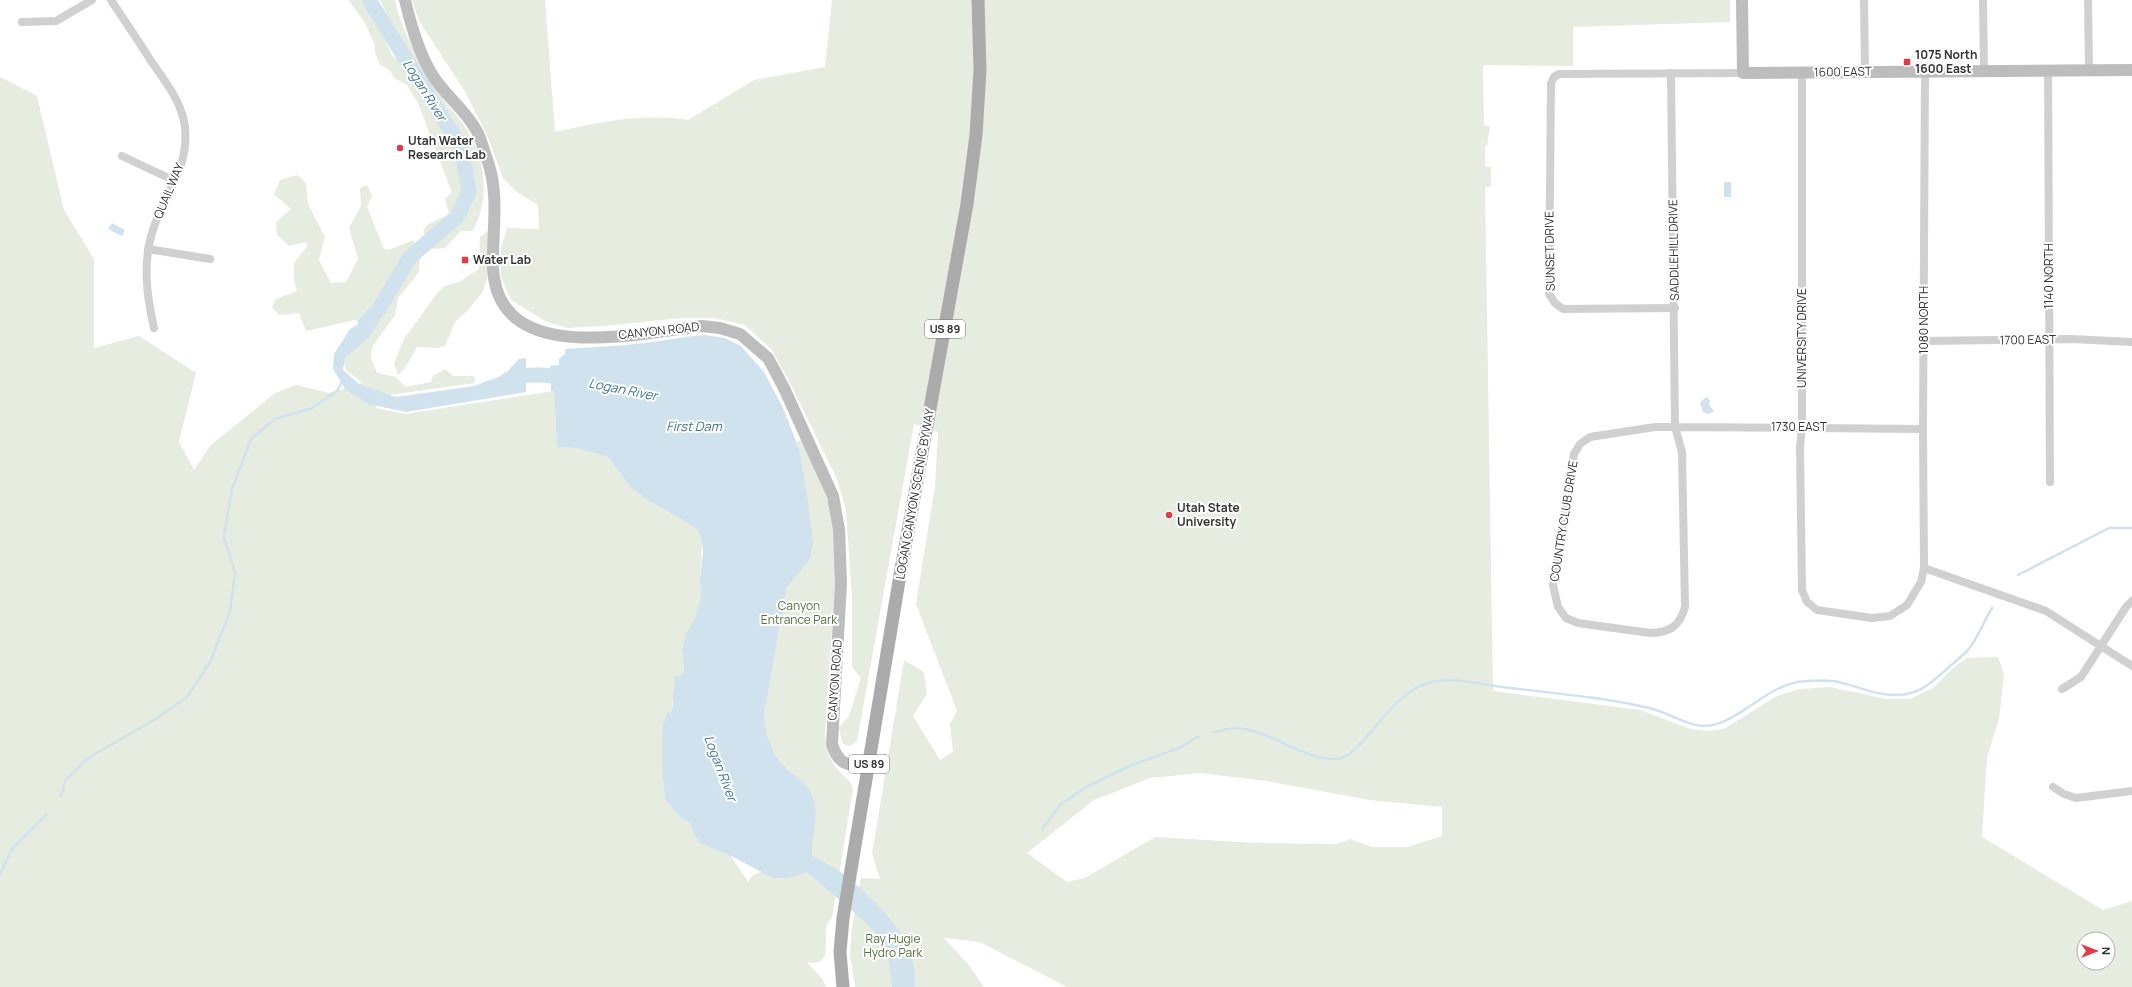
<svg xmlns="http://www.w3.org/2000/svg" width="2132" height="987" viewBox="0 0 2132 987" font-family="Manrope,sans-serif">
  <style>
    .green { fill: #e6ecdf; fill-rule: evenodd }
    .water { fill: #cfe2ee }
    .lines { fill: none; stroke-linecap: round; stroke-linejoin: round }
    .stream { stroke: #cfe2ee; stroke-width: 2.5 }
    .river { stroke: #cfe2ee; stroke-width: 15 }
    .street { stroke: #d0d0d0; stroke-width: 8 }
    .secondary { stroke: #bdbdbd; stroke-width: 12 }
    .primary { stroke: #ababab; stroke-width: 13 }
    .poi-dot { fill: #e63946; stroke: #fff; stroke-width: 1.5 }
    .labels { text-anchor: middle; stroke-width: 4; stroke-linejoin: round; paint-order: stroke }
    .shield { fill: #fff; stroke: #707070; stroke-width: 1 }
    .shield-label { font-size: 11px; font-weight: bold; fill: #333 }
    .poi-label { font-size: 12px; font-weight: bold; fill: #333; stroke: #fff; text-anchor: start }
    .street-label { font-size: 12px; fill: #333; stroke: #fff }
    .park-label { font-size: 12px; fill: #56703f; stroke: #fff }
    .water-label { font-size: 13px; font-style: italic; fill: #3f7597; stroke: #fff }
  </style>
  <rect width="100%" height="100%" fill="#fff"/>
  <g class="green">
    <path d="M348,0H366L392,55L407,67L429,105L440,117L443,113L411,63L380,0H395C399,24 422,68 436,89C444,102 455,113 464,125C485,156 492,199 472,231H461L445,248L432,249L423,231L427,225L449,214L445,198L452,193L418,103L407,85L394,78L390,70L380,65L375,53V45L364,21Z"/>
    <path d="M412,0H545L555,132C600,122 641,113 688,120L754,80L825,67L832,0H1730V22L1573,27V66L1483,65L1484,125L1490,127L1487,146L1485,145V166L1491,167V187H1485L1493,691L1640,710L1691,729L1707,731L1724,729L1775,697L1798,689L1830,687L1886,699H1910L1933,688L1954,667L1967,658L1998,657L2004,674L1999,719L1987,757L1982,837L2103,910L2132,901V987H1067L980,942L944,938L968,964L984,987H855L850,954L852,927L861,878L880,879L872,854L904,660L924,672L927,694L913,716L940,760L953,752L950,724L957,711L916,604L935,486L938,432L914,424L857,741L850,746L842,743L839,727L849,716L861,678L852,667V597L846,510L837,479L789,381L772,350L745,325L715,318H681L604,326L567,328L545,321L511,300L501,277V248L507,228L539,229L538,205L517,192L503,178L487,135L464,90L419,21ZM1200,773L1266,781L1370,800L1442,807V836L1408,847H1372L1351,839L1336,844L1256,843L1155,837L1085,878L1067,882L1027,853L1094,800L1150,778ZM2084,939H2108V963H2084Z"/>
    <path d="M0,77L37,96L64,210L94,259V348L139,336L196,373L179,442L194,470L211,445L275,393L296,385L329,393L355,386L362,382L346,370L343,357L370,325L355,320L306,331L299,313L279,315L272,307L276,299L297,291L294,282V263L308,245L305,242L289,246L277,235L276,222L291,209L274,194L280,180L297,175L306,183L308,204L325,237L319,260L331,283L346,282L358,259L349,228L361,206L360,188L367,185L372,196L367,207L384,249L389,250L413,240L420,257L419,272L398,298L395,315L372,347L371,358L377,373L396,377L405,387L431,382L433,376L445,369L453,376H474L475,383L375,397L376,408L405,414L554,391L557,447L576,448L608,457L631,488L647,500L683,520L697,529L702,541L700,580L701,596L694,620L686,633L682,649L684,671L672,702V711L662,730V771L665,799L681,819L688,821L699,843L731,856L748,882L753,875L765,870L757,736L793,444L803,439L830,506L835,537V587L825,732C826,749 829,762 842,774C847,780 851,781 853,789L832,917C830,920 828,923 827,925C822,939 835,968 807,962L823,980L826,987H0Z"/>
    <path d="M489,230L487,279L482,293L467,311L455,322L445,346L437,348L417,347C411,357 407,367 398,375L394,363L404,339L435,296L444,286L459,282L479,269L480,237Z"/>
  </g>
  <g class="water">
    <path d="M1731,182V197H1724V182Z"/>
    <path d="M112,223L125,230L122,236L108,229Z"/>
    <path d="M391,300L371,335L345,358L343,370L359,384L396,397L474,386L504,375L519,359L526,358V392L406,412L368,404L345,389L333,369L334,354L350,329L362,322Z"/>
    <path d="M705,335L725,338L741,346L764,372L783,408L799,449L808,502L813,543L810,558L786,589L764,714C765,734 771,756 787,769C795,777 806,782 811,793C821,813 811,835 812,856C821,861 830,865 839,871C861,886 901,925 910,951C914,963 915,975 915,987H892L887,946L863,920L807,872L789,878H773L731,856L699,843L688,821L681,819L665,799L662,771V730L667,713L672,711L675,676H680L684,671L682,649L686,633L694,620L701,596L700,580L703,551L702,541L697,529L683,520L647,500L631,488L608,457L576,448L557,447L554,391H551L550,366L559,365V359L565,354V349C591,347 618,346 645,343C665,341 684,336 705,335Z"/>
    <path d="M1706,397L1710,400L1709,405L1714,411L1709,414L1703,412L1700,403Z"/>
  </g>
  <g class="lines">
    <g class="stream">
      <path d="M2018,575L2109,528H2132"/>
      <path d="M1214,732C1221,731 1229,728 1236,728C1271,730 1302,760 1336,759C1362,759 1390,690 1432,682C1456,677 1478,684 1502,687C1551,693 1601,697 1649,708C1668,712 1684,725 1703,726C1737,727 1765,683 1806,681C1814,681 1824,680 1832,681C1850,683 1866,692 1883,694C1914,699 1927,687 1949,667C1955,662 1962,656 1968,650C1978,638 1984,621 1992,608"/>
      <path d="M61,796L65,781L88,758L154,720L187,697L210,662L230,612L235,573L224,537L232,489L251,439L275,419L312,408L337,391L342,382"/>
      <path d="M1042,829L1061,804L1088,786L1132,765L1179,748L1199,736"/>
      <path d="M0,874L12,849L46,815"/>
    </g>
    <g class="river">
      <path d="M365,324L379,309L410,257L457,217L469,192L462,149L369,0"/>
      <path d="M507,380C528,372 549,375 570,379"/>
    </g>
    <g class="street">
      <path d="M111,0C124,20 138,40 151,61C165,81 182,102 185,127C189,167 167,190 155,224C142,258 146,293 154,328"/>
      <path d="M1864,0L1865,72"/>
      <path d="M1983,0L1984,71"/>
      <path d="M2088,0L2089,70"/>
      <path d="M22,22L56,21L92,0"/>
      <path d="M2048,71L2050,482"/>
      <path d="M1802,72V427L1800,447L1802,590L1807,602L1817,610L1872,618L1890,616L1907,605L1921,582L1924,568L1923,429L1925,71"/>
      <path d="M1671,73L1675,427L1682,452L1685,607C1680,626 1669,633 1650,633L1578,623L1566,618L1558,607L1553,585L1574,454L1580,444L1590,437L1655,427H1675L1923,429"/>
      <path d="M122,156L175,181"/>
      <path d="M148,249L210,259"/>
      <path d="M1675,308L1563,309L1555,303L1549,294L1551,83L1554,77L1559,74L1743,73"/>
      <path d="M1925,341L2071,339L2132,342"/>
      <path d="M1924,568L2046,611L2132,666"/>
      <path d="M2062,689L2081,677L2126,607L2132,601"/>
      <path d="M2053,787L2064,794L2076,798L2132,791"/>
    </g>
    <g class="secondary">
      <path d="M405,0C411,26 419,54 433,76C445,95 464,109 475,128C481,137 483,149 487,159C500,195 492,231 493,268C498,368 638,333 702,326L720,328L740,334L768,358L784,388L833,496L839,529L841,583L832,744C838,765 848,765 868,768"/>
      <path d="M1742,0L1743,73L2132,70"/>
    </g>
    <path class="primary" d="M843,987L840,952L843,918L900,575L967,204L976,135L980,70L978,0"/>
  </g>
  <g class="poi-dot">
    <rect x="1903" y="58" width="8" height="8" rx="2"/>
    <circle cx="400" cy="148" r="4"/>
    <rect x="461" y="256" width="8" height="8" rx="2"/>
    <circle cx="1169" cy="515" r="4"/>
  </g>
  <g class="labels">
    <g class="shield">
      <rect x="925" y="320" width="40" height="18" rx="3"/>
      <rect x="849" y="755" width="40" height="18" rx="3"/>
    </g>
    <g class="shield-label">
      <text x="945" y="333">US 89</text>
      <text x="869" y="768">US 89</text>
    </g>
    <g class="poi-label">
      <text x="1915" y="59">1075 North<tspan x="1915" dy="14">1600 East</tspan></text>
      <text x="408" y="145">Utah Water<tspan x="408" dy="14">Research Lab</tspan></text>
      <text x="473" y="264">Water Lab</text>
      <text x="1177" y="512">Utah State<tspan x="1177" dy="14">University</tspan></text>
    </g>
    <g class="street-label">
      <text transform="translate(1843 72) rotate(-1)" y="4">1600 EAST</text>
      <text transform="translate(169 191) rotate(-67)" y="4">QUAIL WAY</text>
      <text transform="translate(1674 250) rotate(-91)" y="4">SADDLEHILL DRIVE</text>
      <text transform="translate(1550 251) rotate(-91)" y="4">SUNSET DRIVE</text>
      <text transform="translate(2049 276) rotate(-90)" y="4">1140 NORTH</text>
      <text transform="translate(1924 320) rotate(-90)" y="4">1080 NORTH</text>
      <text transform="translate(659 331) rotate(-6)" y="4">CANYON ROAD</text>
      <text transform="translate(1802 338) rotate(-90)" y="4">UNIVERSITY DRIVE</text>
      <text transform="translate(2028 340) rotate(-1)" y="4">1700 EAST</text>
      <text x="1799" y="431">1730 EAST</text>
      <text transform="translate(915 494) rotate(-80)" y="4">LOGAN CANYON SCENIC BYWAY</text>
      <text transform="translate(1564 521) rotate(-81)" y="4">COUNTRY CLUB DRIVE</text>
      <text transform="translate(835 680) rotate(-86)" y="4">CANYON ROAD</text>
    </g>
    <g class="park-label">
      <text x="799" y="610">Canyon<tspan x="799" dy="14">Entrance Park</tspan></text>
      <text x="893" y="943">Ray Hugie<tspan x="893" dy="14">Hydro Park</tspan></text>
    </g>
    <g class="water-label">
      <text transform="translate(425 90) rotate(58)" y="5">Logan River</text>
      <text transform="translate(623 389) rotate(11)" y="5">Logan River</text>
      <text x="694" y="431">First Dam</text>
      <text transform="translate(721 768) rotate(69)" y="5">Logan River</text>
    </g>
  </g>
  <g transform="translate(2096 951) rotate(90)"><circle r="19" fill="#ffffff" stroke="#adadad"/>
  <path d="M0-3L7 15L0 10L-7 15Z" fill="#e63946"/>
  <text y="-6" font-size="11" font-weight="bold" text-anchor="middle" fill="#333333">N</text>
  </g>
</svg>
